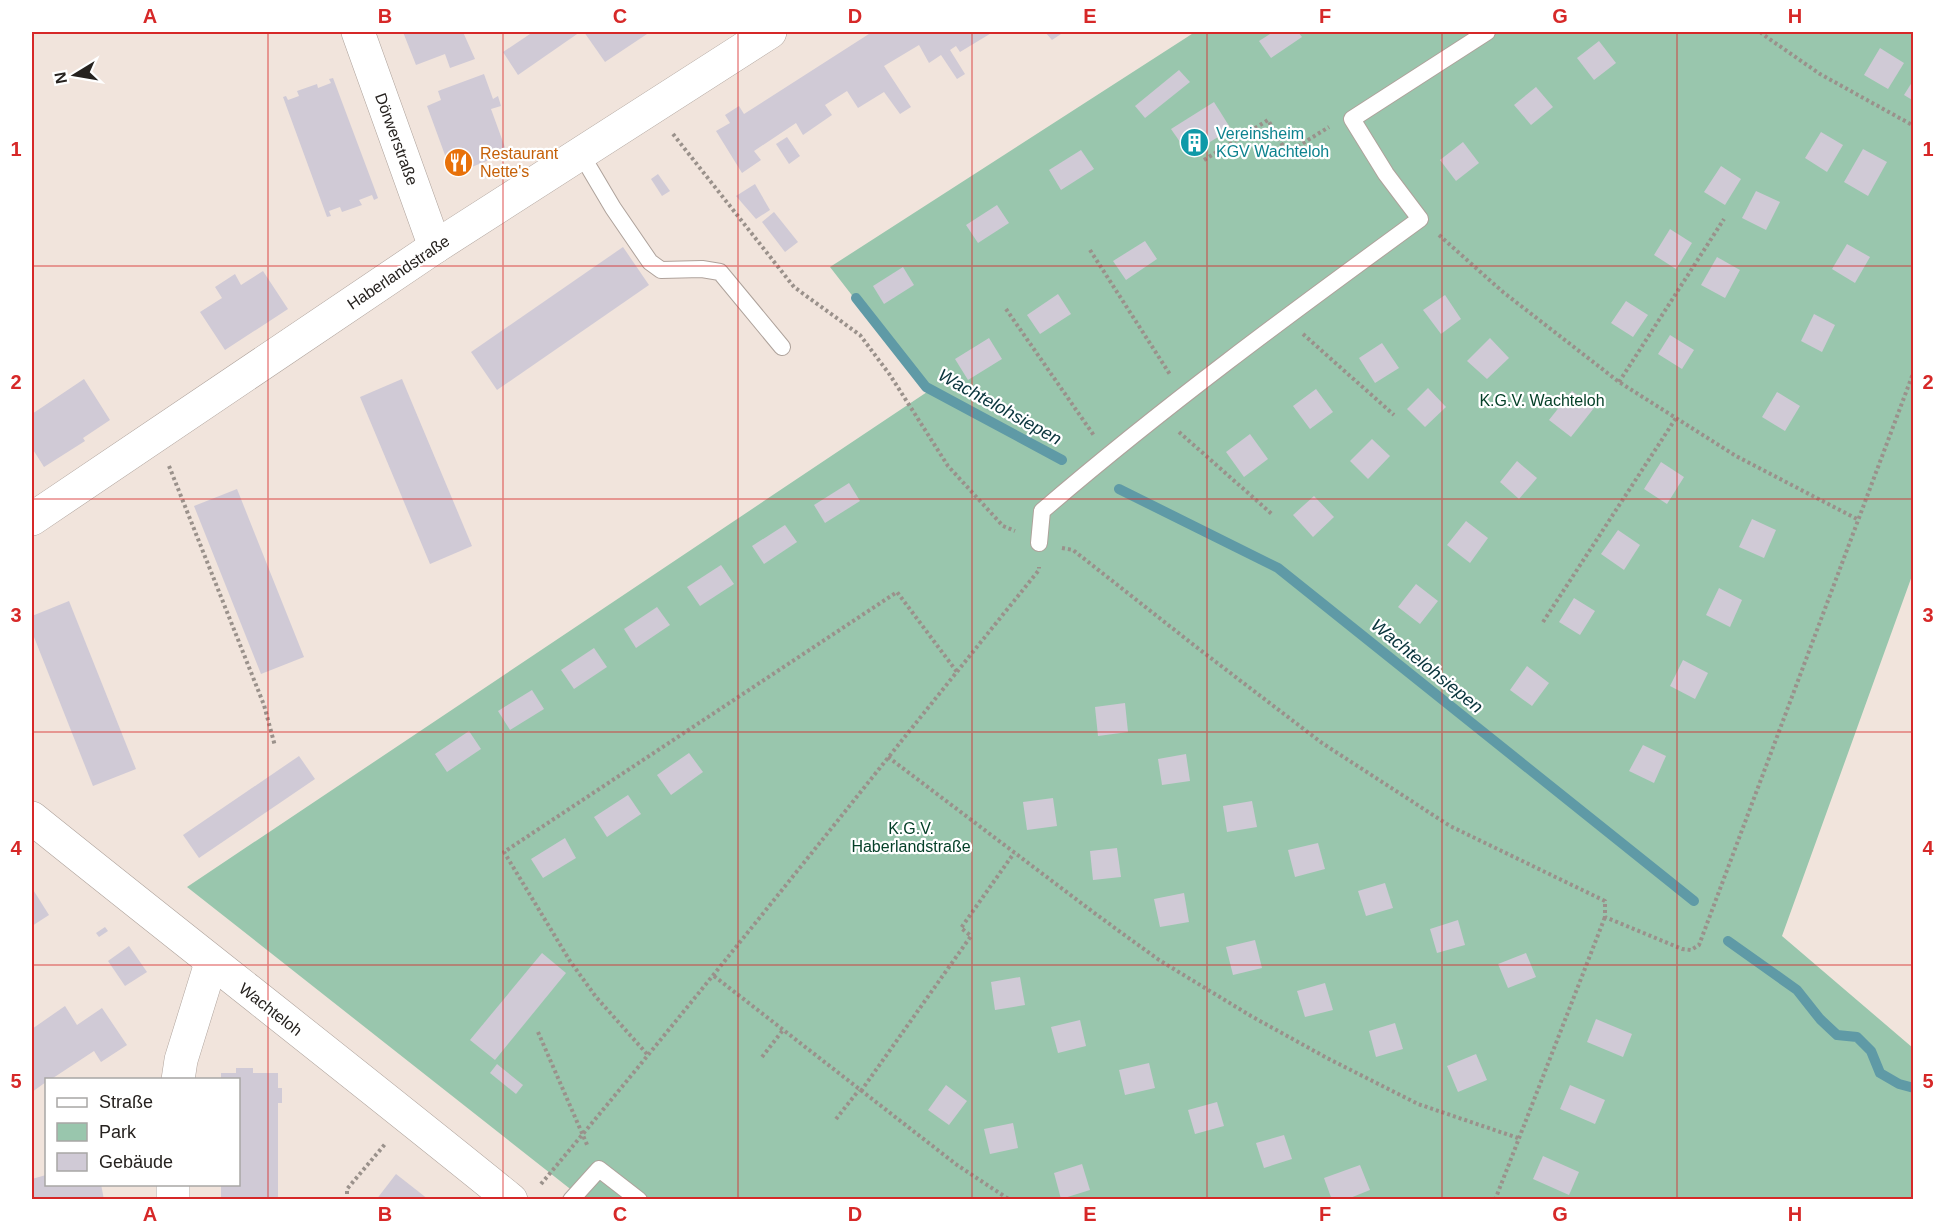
<svg xmlns="http://www.w3.org/2000/svg" width="1945" height="1231" viewBox="0 0 1945 1231" font-family="Helvetica,sans-serif">
  <style>
    .green { fill: #99c6ad }
    .lines { fill: none; stroke-linecap: round; stroke-linejoin: round }
    .stream { stroke: #5f9aa6; stroke-width: 10 }
    .building { fill: #d0cad6 }
    .service-casing { stroke: #aea29b; stroke-width: 18 }
    .minor-casing { stroke: #aea29b; stroke-width: 34 }
    .tertiary-casing { stroke: #aea29b; stroke-width: 34 }
    .path { stroke: #9a918b; stroke-width: 4; stroke-dasharray: 3 3; stroke-linecap: butt }
    .service { stroke: #fff; stroke-width: 16 }
    .minor { stroke: #fff; stroke-width: 33 }
    .tertiary { stroke: #fff; stroke-width: 33 }
    .grid { fill: none; stroke: #d62828; stroke-width: 1.5; stroke-opacity: 0.55 }
    .labels { text-anchor: middle; stroke-width: 4.5; stroke-linejoin: round; paint-order: stroke }
    .culture-label { font-size: 16px; fill: #0d838f; stroke: #fff; text-anchor: start }
    .street-label { font-size: 16px; fill: #26221f; stroke: #fff }
    .food-label { font-size: 16px; fill: #c56008; stroke: #fff; text-anchor: start }
    .park-label { font-size: 16px; fill: #054028; stroke: #fff }
    .water-label { font-size: 18px; font-style: italic; fill: #09343c; stroke: #fff }
    .neatline { fill: none; stroke: #d62828; stroke-width: 2 }
    .grid-label { font-size: 20px; text-anchor: middle; font-weight: bold; fill: #d62828 }
  </style>
  <rect width="100%" height="100%" fill="#f1e4dc"/>
  <path class="green" d="M1195,32H1913V573L1782,936L1913,1048V1199H583L187,887L927,392L830,267Z"/>
  <g class="lines">
    <g class="stream">
      <path d="M856,298L926,387L1062,460"/>
      <path d="M1119,489L1278,568L1694,901"/>
      <path d="M1728,941L1797,990L1820,1019L1837,1035L1857,1037L1871,1051L1880,1073L1899,1084L1914,1088"/>
    </g>
  </g>
  <g class="building">
    <path d="M403,32H463L475,59L450,68L445,54L416,65Z"/>
    <path d="M533,32H580L518,75L503,52Z"/>
    <path d="M584,32H650L605,62Z"/>
    <path d="M872,32H993L960,52L956,46L950,50L965,74L957,79L941,55L929,63L919,45L884,66L911,107L900,114L884,92L858,108L847,91L825,105L832,115L803,135L796,123L754,151L761,160L742,173L716,131L730,123L725,115L739,106L744,114Z"/>
    <path d="M1045,32H1064L1052,40Z"/>
    <path d="M1273,32H1298L1302,37L1271,58L1259,41Z"/>
    <path d="M1599,41L1616,63L1594,80L1577,58Z"/>
    <path d="M1880,48L1904,63L1888,89L1864,75Z"/>
    <path d="M1179,70L1190,82L1145,118L1135,106Z"/>
    <path d="M484,74L493,99L498,96L501,106L491,109L507,153L459,172L449,166L427,106L441,100L438,91Z"/>
    <path d="M333,78L378,198L374,200L372,195L359,200L362,205L342,212L340,207L329,211L331,216L327,217L283,97L286,96L288,100L299,96L297,91L317,84L318,88L331,83L329,79Z"/>
    <path d="M1914,79V101L1904,95Z"/>
    <path d="M1536,87L1553,107L1531,125L1514,105Z"/>
    <path d="M1214,102L1231,129L1189,155L1171,129Z"/>
    <path d="M1821,132L1843,145L1827,172L1805,158Z"/>
    <path d="M787,137L800,156L789,164L776,144Z"/>
    <path d="M1463,142L1479,163L1456,181L1440,160Z"/>
    <path d="M1863,149L1887,162L1868,196L1844,182Z"/>
    <path d="M1081,150L1094,169L1061,190L1049,170Z"/>
    <path d="M1721,166L1741,179L1725,205L1704,192Z"/>
    <path d="M658,174L670,191L662,196L651,179Z"/>
    <path d="M755,184L770,210L756,219L736,196Z"/>
    <path d="M1756,191L1780,202L1766,230L1742,218Z"/>
    <path d="M997,205L1009,223L978,243L966,225Z"/>
    <path d="M774,212L798,242L785,252L762,222Z"/>
    <path d="M1670,229L1692,243L1676,269L1654,255Z"/>
    <path d="M1145,241L1157,259L1126,280L1113,261Z"/>
    <path d="M1847,244L1870,257L1855,283L1832,269Z"/>
    <path d="M623,247L649,285L497,390L471,352Z"/>
    <path d="M1717,257L1740,270L1725,298L1701,285Z"/>
    <path d="M903,267L914,285L884,304L873,286Z"/>
    <path d="M263,271L288,309L225,350L200,312L222,298L215,287L235,274L241,285Z"/>
    <path d="M1058,294L1071,314L1040,334L1027,315Z"/>
    <path d="M1445,295L1461,319L1441,334L1423,310Z"/>
    <path d="M1626,301L1648,315L1633,337L1611,323Z"/>
    <path d="M1814,314L1835,325L1822,352L1801,341Z"/>
    <path d="M1670,335L1694,350L1682,369L1658,354Z"/>
    <path d="M989,338L1002,359L968,380L955,359Z"/>
    <path d="M1490,338L1509,358L1487,379L1467,361Z"/>
    <path d="M1382,343L1399,368L1375,383L1359,358Z"/>
    <path d="M84,379L110,420L83,438L85,441L44,467L32,448V414Z"/>
    <path d="M402,379L472,546L430,564L360,397Z"/>
    <path d="M1428,388L1446,407L1425,427L1407,409Z"/>
    <path d="M1316,389L1333,412L1310,429L1293,406Z"/>
    <path d="M1572,391L1594,408L1571,437L1549,420Z"/>
    <path d="M1777,392L1800,406L1785,431L1762,417Z"/>
    <path d="M1250,434L1268,459L1244,477L1226,452Z"/>
    <path d="M1372,439L1390,456L1368,479L1350,461Z"/>
    <path d="M1517,461L1537,478L1519,499L1500,482Z"/>
    <path d="M1661,462L1684,477L1667,504L1644,489Z"/>
    <path d="M849,483L860,501L825,523L814,505Z"/>
    <path d="M237,489L304,657L261,674L194,506Z"/>
    <path d="M1314,496L1334,517L1313,537L1293,515Z"/>
    <path d="M1752,519L1776,530L1764,558L1739,547Z"/>
    <path d="M1466,521L1488,538L1470,563L1447,545Z"/>
    <path d="M785,525L797,542L764,564L752,546Z"/>
    <path d="M1618,530L1640,545L1624,570L1601,554Z"/>
    <path d="M721,565L734,584L700,606L687,587Z"/>
    <path d="M1416,584L1438,601L1420,624L1398,607Z"/>
    <path d="M1719,588L1742,600L1730,627L1706,615Z"/>
    <path d="M1574,598L1595,611L1580,635L1559,622Z"/>
    <path d="M69,601L136,769L93,786L32,632V616Z"/>
    <path d="M657,607L670,625L636,648L624,629Z"/>
    <path d="M594,648L607,667L574,689L561,670Z"/>
    <path d="M1683,660L1708,673L1695,699L1670,686Z"/>
    <path d="M1527,666L1549,683L1532,706L1510,690Z"/>
    <path d="M532,690L544,709L510,730L498,711Z"/>
    <path d="M1125,703L1128,732L1098,736L1095,707Z"/>
    <path d="M469,731L481,749L447,772L435,754Z"/>
    <path d="M1643,745L1666,756L1654,783L1629,771Z"/>
    <path d="M689,753L703,772L671,795L657,775Z"/>
    <path d="M1186,754L1190,781L1162,785L1158,759Z"/>
    <path d="M299,756L315,779L199,858L183,835Z"/>
    <path d="M628,795L641,814L607,837L594,817Z"/>
    <path d="M1053,798L1057,826L1027,830L1023,802Z"/>
    <path d="M1252,801L1257,827L1227,832L1223,806Z"/>
    <path d="M565,838L576,858L543,878L531,859Z"/>
    <path d="M1318,843L1325,869L1295,877L1288,850Z"/>
    <path d="M1117,848L1121,877L1093,880L1090,851Z"/>
    <path d="M1385,883L1393,908L1366,916L1358,891Z"/>
    <path d="M32,888L49,915L32,926Z"/>
    <path d="M1184,893L1189,922L1160,927L1154,899Z"/>
    <path d="M1458,920L1465,945L1437,953L1430,929Z"/>
    <path d="M105,927L108,931L99,937L96,933Z"/>
    <path d="M1255,940L1262,968L1233,975L1226,947Z"/>
    <path d="M129,946L147,972L125,986L108,961Z"/>
    <path d="M542,953L566,973L495,1060L470,1040Z"/>
    <path d="M1526,953L1536,977L1508,988L1498,964Z"/>
    <path d="M1020,977L1025,1005L995,1010L991,982Z"/>
    <path d="M1325,983L1333,1010L1305,1017L1297,991Z"/>
    <path d="M65,1006L77,1025L102,1008L127,1045L101,1062L94,1051L50,1080H46V1082L32,1092V1029Z"/>
    <path d="M1596,1019L1632,1034L1623,1057L1587,1042Z"/>
    <path d="M1080,1020L1086,1046L1058,1053L1051,1027Z"/>
    <path d="M1395,1023L1403,1049L1376,1057L1369,1031Z"/>
    <path d="M1476,1054L1487,1080L1458,1092L1447,1066Z"/>
    <path d="M1149,1063L1155,1088L1125,1095L1119,1070Z"/>
    <path d="M497,1064L523,1085L516,1094L490,1073Z"/>
    <path d="M236,1068H253V1073H278V1088H282V1103H278V1200H221V1184H238V1080H221V1073H236Z"/>
    <path d="M946,1085L967,1101L949,1125L928,1110Z"/>
    <path d="M1570,1085L1605,1100L1595,1124L1560,1109Z"/>
    <path d="M1217,1102L1224,1126L1195,1134L1188,1110Z"/>
    <path d="M1013,1123L1018,1148L990,1154L984,1129Z"/>
    <path d="M1284,1135L1292,1159L1264,1168L1256,1143Z"/>
    <path d="M1543,1156L1579,1172L1569,1195L1533,1179Z"/>
    <path d="M1082,1164L1090,1190L1061,1199L1054,1173Z"/>
    <path d="M1360,1165L1370,1190L1345,1200H1332L1324,1178Z"/>
    <path d="M396,1174L419,1192L429,1200H376Z"/>
    <path d="M46,1175V1184H101L104,1200H32V1179Z"/>
  </g>
  <g class="lines">
    <defs>
      <g id="service">
        <path d="M581,154L613,208L650,262L661,270L702,269L720,272L782,347"/>
        <path d="M1039,543L1042,511C1163,407 1291,313 1420,219L1386,174L1352,119L1487,32"/>
        <path d="M571,1200L599,1169L639,1200"/>
      </g>
      <g id="minor">
        <path d="M358,32L435,247"/>
        <path d="M32,818C191,946 352,1071 511,1200"/>
        <path d="M178,1080L181,1060L211,963"/>
        <path d="M173,1200V1184"/>
      </g>
      <path id="tertiary" d="M32,519L435,247L770,32"/>
    </defs>
    <use href="#service" class="service-casing"/>
    <use href="#minor" class="minor-casing"/>
    <use href="#tertiary" class="tertiary-casing"/>
    <g class="path">
      <path d="M1760,32L1768,38L1820,74L1914,126"/>
      <path d="M673,134L794,287L860,335L890,375L948,466L1003,526L1015,531"/>
      <path d="M1204,160L1268,120L1287,153L1329,127"/>
      <path d="M1439,235L1503,292L1619,382L1736,456L1857,519"/>
      <path d="M1090,250L1171,376"/>
      <path d="M1006,309L1095,437"/>
      <path d="M1303,334L1394,415"/>
      <path d="M1619,382L1724,219"/>
      <path d="M1179,432L1273,515"/>
      <path d="M169,466L264,705L275,746"/>
      <path d="M1062,548L1073,550L1195,646L1322,743L1450,826L1605,901V917L1682,949L1691,950L1699,945L1914,371"/>
      <path d="M1543,622L1676,418"/>
      <path d="M888,757L1097,915L1159,960L1251,1016L1327,1058L1418,1104L1518,1138"/>
      <path d="M714,976L957,1165L1010,1200"/>
      <path d="M538,1032L588,1147"/>
      <path d="M647,1054L596,997L570,961L504,852L897,592L957,672"/>
      <path d="M762,1057L783,1030"/>
      <path d="M861,1091L971,936L961,928L1014,853"/>
      <path d="M836,1119L859,1090"/>
      <path d="M541,1184C711,982 873,775 1039,570V567"/>
      <path d="M347,1200V1189L386,1143"/>
      <path d="M1495,1200L1605,917"/>
    </g>
    <use href="#service" class="service"/>
    <use href="#minor" class="minor"/>
    <use href="#tertiary" class="tertiary"/>
  </g>
  <path class="grid" d="M268,32V1200M503,32V1200M738,32V1200M972,32V1200M1207,32V1200M1442,32V1200M1677,32V1200M32,266H1914M32,499H1914M32,732H1914M32,965H1914"/>
  <defs>
    <symbol id="building-disc" viewBox="-11 -11 22 22"><circle r="9.5" fill="#0f9aa8" stroke="#fff"/><path d="M-4-6H4V6H1V3H-1V6H-4ZM-2.5-4.3h1.7v1.8h-1.7ZM.8-4.3h1.7v1.8H.8ZM-2.5-1h1.7V.8h-1.7ZM.8-1h1.7V.8H.8Z" fill="#fff"/></symbol>
    <symbol id="restaurant-disc" viewBox="-11 -11 22 22"><circle r="9.5" fill="#e8710a" stroke="#fff"/><path d="M-5-6h1v4h1v-4h1v4h1v-4h1v5L-1.5 .5V6h-2V.5L-5-1ZM5-6V6H3V1.5H1.5Q1.5-4 5-6Z" fill="#fff"/></symbol>
  </defs>
  <g fill-rule="evenodd">
    <use href="#building-disc" x="1178" y="126" width="33" height="33"/>
    <use href="#restaurant-disc" x="442" y="146" width="33" height="33"/>
  </g>
  <g class="labels">
    <g class="culture-label">
      <text x="1216" y="139">Vereinsheim<tspan x="1216" dy="18">KGV Wachteloh</tspan></text>
    </g>
    <g class="street-label">
      <text transform="translate(397 139) rotate(70)" y="6">Dörwerstraße</text>
      <text transform="translate(398 272) rotate(-34)" y="6">Haberlandstraße</text>
      <text transform="translate(271 1009) rotate(38)" y="6">Wachteloh</text>
    </g>
    <g class="food-label">
      <text x="480" y="159">Restaurant<tspan x="480" dy="18">Nette's</tspan></text>
    </g>
    <g class="park-label">
      <text x="1542" y="406">K.G.V. Wachteloh</text>
      <text x="911" y="834">K.G.V.<tspan x="911" dy="18">Haberlandstraße</tspan></text>
    </g>
    <g class="water-label">
      <text transform="translate(1000 407) rotate(29)" y="6">Wachtelohsiepen</text>
      <text transform="translate(1427 666) rotate(39)" y="6">Wachtelohsiepen</text>
    </g>
  </g>
  <rect width="1945" height="1231" fill="none" stroke="#ffffff" stroke-width="66"/>
  <rect x="45" y="1078" width="195" height="108" fill="#ffffff" stroke="#a8a7a5" stroke-width="1.5"/>
  <rect x="57" y="1098" width="30" height="9" fill="#ffffff" stroke="#a8a7a5" stroke-width="1.5"/>
  <text x="99" y="1108" font-size="18" fill="#26221f">Straße</text>
  <rect x="57" y="1123" width="30" height="18" fill="#99c6ad" stroke="#a8a7a5" stroke-width="1.5"/>
  <text x="99" y="1138" font-size="18" fill="#26221f">Park</text>
  <rect x="57" y="1153" width="30" height="18" fill="#d0cad6" stroke="#a8a7a5" stroke-width="1.5"/>
  <text x="99" y="1168" font-size="18" fill="#26221f">Gebäude</text>
  <g transform="translate(75 75) rotate(259)" stroke="#ffffff" stroke-width="4.5" paint-order="stroke">
  <path d="M0-4.5L10 22L0 15L-10 22Z" fill="#26221f"/>
  <text y="-9" font-size="16" font-weight="bold" text-anchor="middle" fill="#26221f">N</text>
  </g>
  <rect x="33" y="33" width="1879" height="1165" class="neatline"/>
  <g class="grid-label">
    <text x="150" y="23">A</text>
    <text x="385" y="23">B</text>
    <text x="620" y="23">C</text>
    <text x="855" y="23">D</text>
    <text x="1090" y="23">E</text>
    <text x="1325" y="23">F</text>
    <text x="1560" y="23">G</text>
    <text x="1795" y="23">H</text>
    <text x="16" y="156">1</text>
    <text x="1928" y="156">1</text>
    <text x="16" y="389">2</text>
    <text x="1928" y="389">2</text>
    <text x="16" y="622">3</text>
    <text x="1928" y="622">3</text>
    <text x="16" y="855">4</text>
    <text x="1928" y="855">4</text>
    <text x="16" y="1088">5</text>
    <text x="1928" y="1088">5</text>
    <text x="150" y="1221">A</text>
    <text x="385" y="1221">B</text>
    <text x="620" y="1221">C</text>
    <text x="855" y="1221">D</text>
    <text x="1090" y="1221">E</text>
    <text x="1325" y="1221">F</text>
    <text x="1560" y="1221">G</text>
    <text x="1795" y="1221">H</text>
  </g>
</svg>
